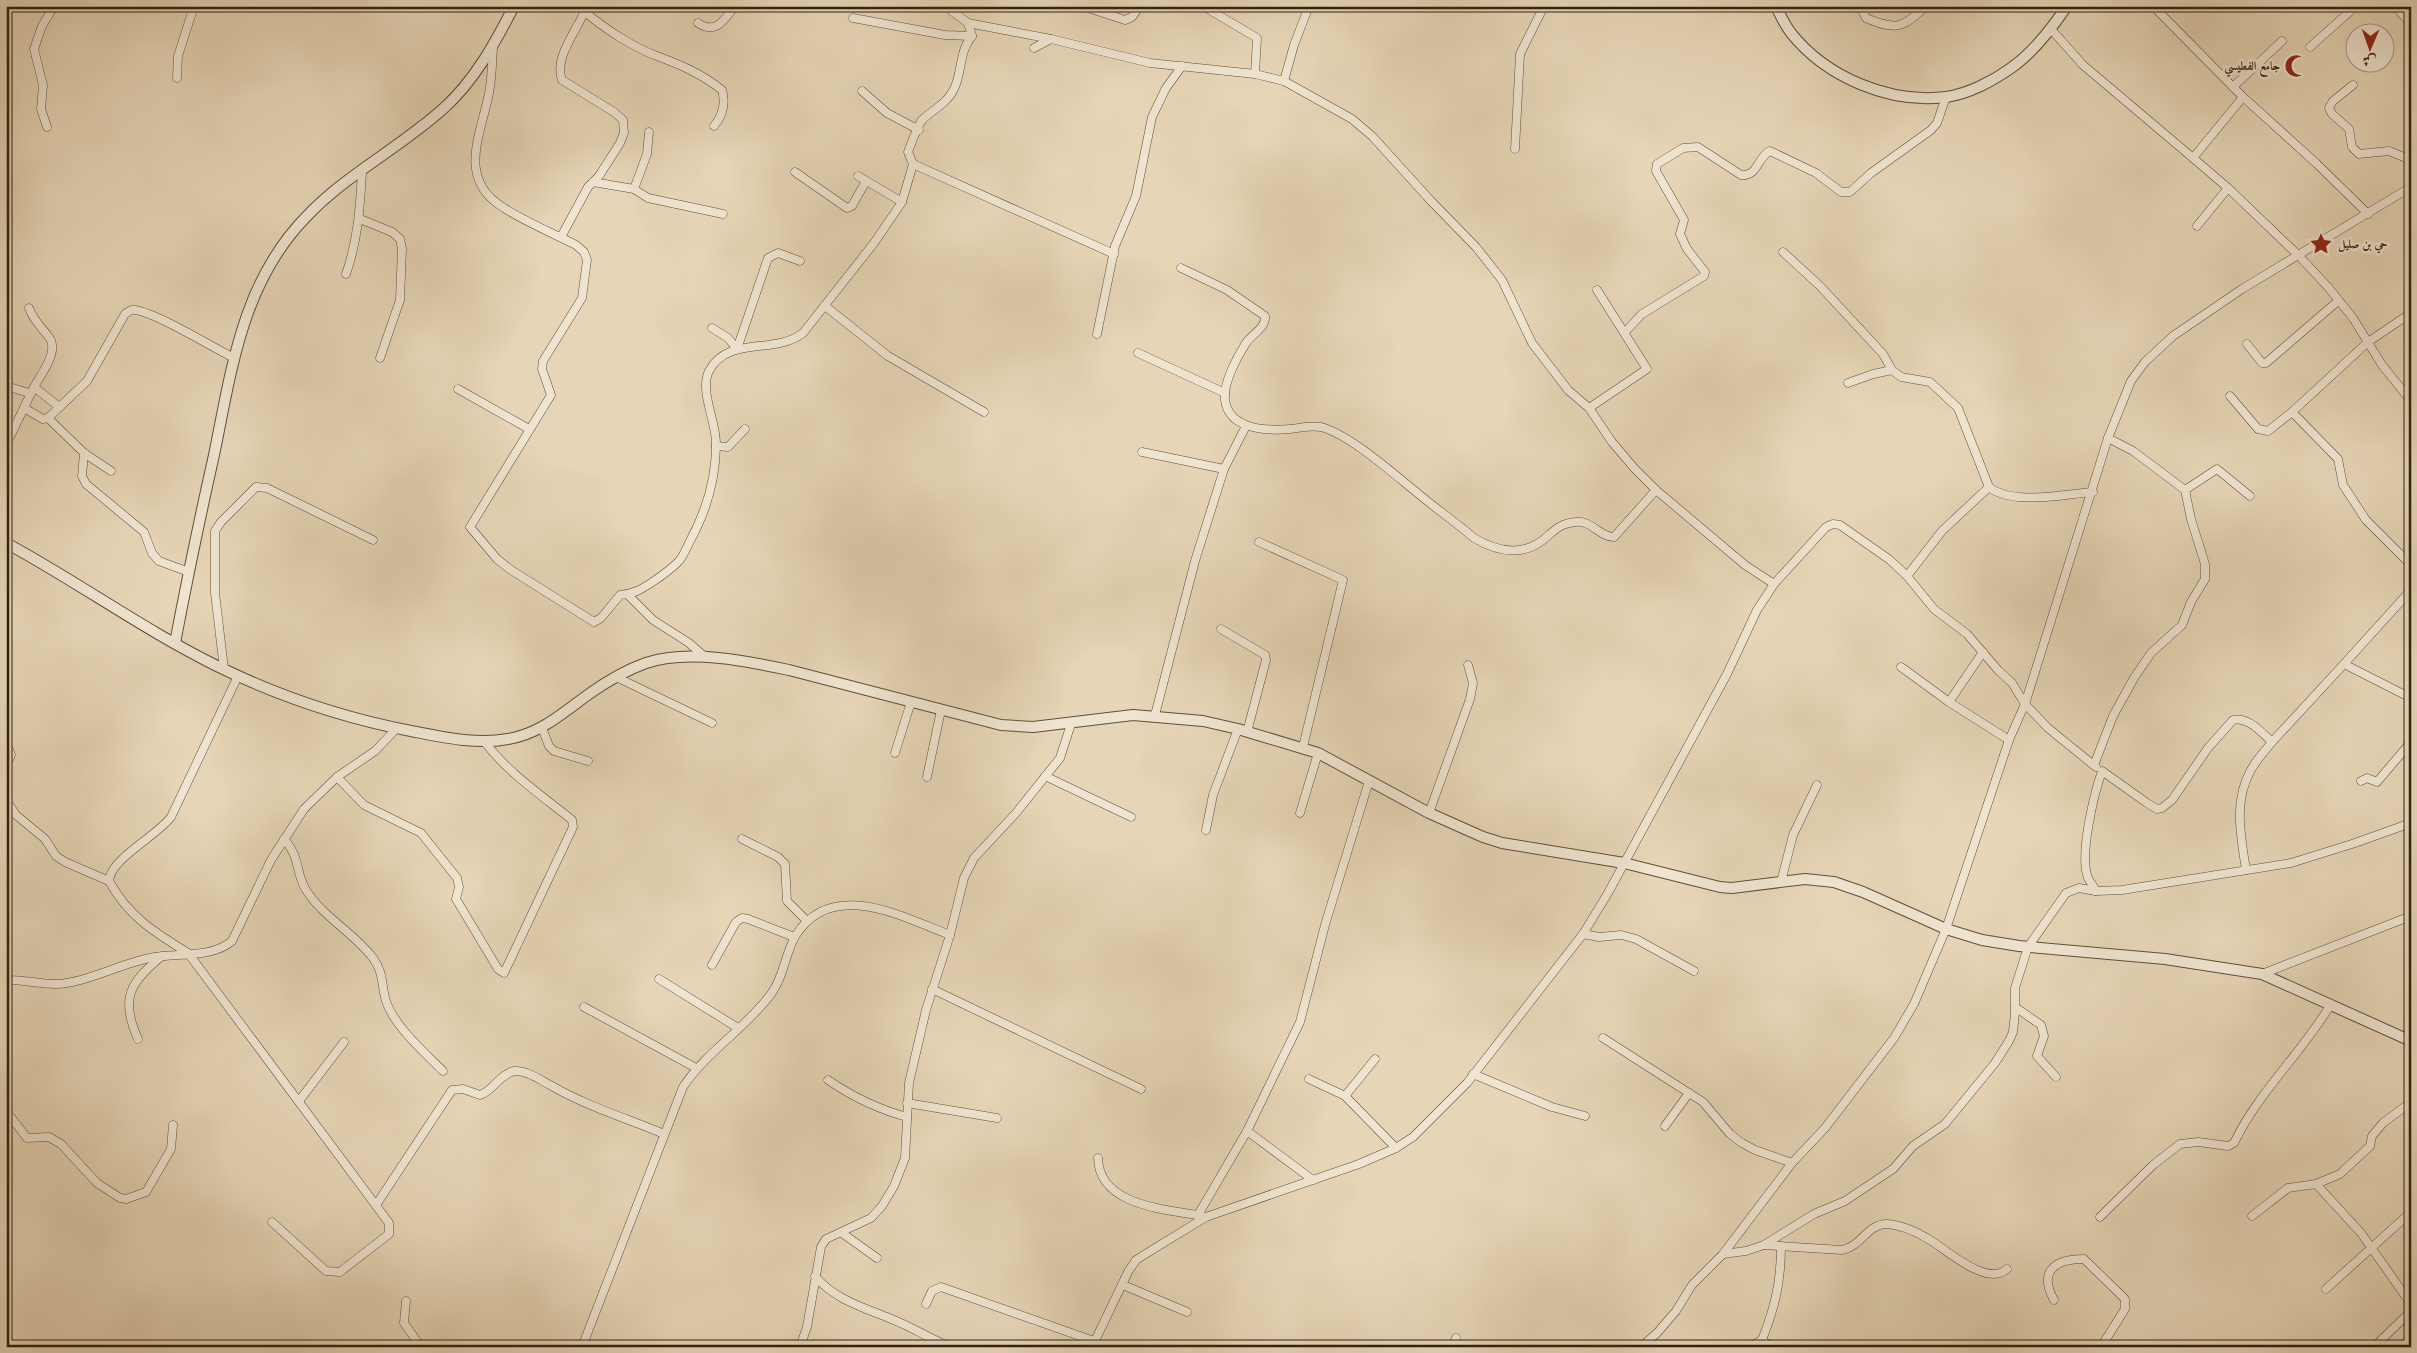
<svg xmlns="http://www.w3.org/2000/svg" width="2417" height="1353" viewBox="0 0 2417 1353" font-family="'Libre Caslon Text',Amiri,serif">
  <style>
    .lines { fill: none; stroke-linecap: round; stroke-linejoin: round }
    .minor-casing { stroke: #5d503b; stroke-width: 9 }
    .tertiary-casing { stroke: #5d503b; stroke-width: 12 }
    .minor { stroke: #efe4d0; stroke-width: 8 }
    .tertiary { stroke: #efe4d0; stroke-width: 10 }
    .labels { text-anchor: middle; stroke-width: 5; stroke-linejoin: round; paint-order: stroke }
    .poi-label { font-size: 12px; font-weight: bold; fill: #2f2312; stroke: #efe4d0; text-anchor: end }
  </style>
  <rect width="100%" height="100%" fill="#e6d5b6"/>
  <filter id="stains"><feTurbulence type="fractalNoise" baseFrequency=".004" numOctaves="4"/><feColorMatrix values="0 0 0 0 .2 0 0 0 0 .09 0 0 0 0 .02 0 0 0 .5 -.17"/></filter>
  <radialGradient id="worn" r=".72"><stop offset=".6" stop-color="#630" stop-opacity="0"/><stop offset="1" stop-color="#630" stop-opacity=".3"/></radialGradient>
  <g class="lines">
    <defs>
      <g id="minor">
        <path d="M1082,6L1125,20L1132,17L1140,6"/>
        <path d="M1203,6L1257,38L1255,74"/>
        <path d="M1860,6L1866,18C1896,31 1903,28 1926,6"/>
        <path d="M2153,6L2243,97L2316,163L2368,214"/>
        <path d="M2395,6L2411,24"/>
        <path d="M585,12C604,28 634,48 657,56C681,65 702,74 722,90C726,104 723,115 714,126"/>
        <path d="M853,18L945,35L972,36"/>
        <path d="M698,23C716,35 724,20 735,6"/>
        <path d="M968,23L1051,39"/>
        <path d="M2050,28L2083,65L2193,158L2243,97"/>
        <path d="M493,47C492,63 492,78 489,93C481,135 456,179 504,208C526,222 552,233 576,245L584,252L587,260L582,298L543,361L542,369L551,395L470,527L497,559L511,570L594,622L601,618L620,595C633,594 640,590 651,583C660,577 670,570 678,562C683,557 686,549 689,543C706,512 716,481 716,445C717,423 699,391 709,371C728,335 775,355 803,333L874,243L902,202L913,164L908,152C911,144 918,126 922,120C935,108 950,102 956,84C962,68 960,50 972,36L968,23L945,6"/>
        <path d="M2310,47L2356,6"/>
        <path d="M1034,48L1051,39L1150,63L1255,74L1284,81L1352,119L1372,136L1431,201L1476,247L1502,280L1532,343L1568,390L1589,408L1612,442L1635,469L1656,490L1745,565L1774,584"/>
        <path d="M177,78L178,56L194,6"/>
        <path d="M1284,81L1294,45L1309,6"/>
        <path d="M2353,85L2333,101L2329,108L2332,114L2349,129L2352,147L2359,154L2389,151L2411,160"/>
        <path d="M2233,87L2282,41"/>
        <path d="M862,91L887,113L919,130"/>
        <path d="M47,127L41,109L43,85L34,49L42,26L54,6"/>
        <path d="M1515,149L1520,54L1544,6"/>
        <path d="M2193,158L2228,188L2197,226"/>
        <path d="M913,164L1114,254"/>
        <path d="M795,172L847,208L852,206L866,181"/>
        <path d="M858,176L902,202"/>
        <path d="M593,182L634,189L647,154L649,132"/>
        <path d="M2228,188L2299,256L2328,287L2353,318L2382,365L2411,401"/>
        <path d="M634,189L648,198L723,214"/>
        <path d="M360,219L392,232L400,239L402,249L400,300L380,358"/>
        <path d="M561,237L588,187L599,176L620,143L624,133L623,120L614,112L562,80C553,57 579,28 587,6"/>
        <path d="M1783,252L1820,286L1883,354L1892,370L1901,377L1930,382L1958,408L1989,487"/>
        <path d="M1181,268L1227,290L1265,316C1266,328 1252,334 1246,343C1237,357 1223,383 1225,400C1229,430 1267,431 1290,429C1300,428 1311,425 1321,427C1351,435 1396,476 1421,496C1438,510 1457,523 1474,538C1496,551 1521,557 1543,540C1554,531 1560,523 1576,522C1591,520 1600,537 1614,537L1656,490"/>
        <path d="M346,274C358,240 360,207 362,172"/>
        <path d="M825,306L888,356L984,412"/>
        <path d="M29,308C33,320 41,327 49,337C60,351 41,374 34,387"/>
        <path d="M712,328L728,338L737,349"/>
        <path d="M1625,332L1642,314L1704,276L1705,272L1687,249L1680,234L1684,220L1656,171L1657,164L1683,148L1698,147L1741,175C1758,177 1757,157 1770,151L1816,173L1841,192H1850L1871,173L1931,130L1937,123L1946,97"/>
        <path d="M1097,334L1115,246L1136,196L1152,117L1166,88L1182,66"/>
        <path d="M2247,344L2262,363H2266L2338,301"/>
        <path d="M737,349L768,258L778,253L800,261"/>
        <path d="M1138,353L1225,393"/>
        <path d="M1848,383L1873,374L1892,370"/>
        <path d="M6,386L29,393"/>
        <path d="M458,389L529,429"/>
        <path d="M2230,396L2258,429L2268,431L2292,412L2368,342L2411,313"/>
        <path d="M24,408L43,419L48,418L87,381L125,314C128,312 131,309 135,310C157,313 212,347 234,358"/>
        <path d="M1589,408L1647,369L1597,290"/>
        <path d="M2292,412L2338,459L2343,485L2366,520L2411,565"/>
        <path d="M48,418L84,453L111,471"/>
        <path d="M6,445L34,387L58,406"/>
        <path d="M716,446L728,447L745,429"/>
        <path d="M1142,452L1224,469L1246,426"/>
        <path d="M84,453L82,476L86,484L144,532L152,553L159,561L189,572"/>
        <path d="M2185,490L2217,469L2250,496"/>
        <path d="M1259,542L1343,580L1303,747"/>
        <path d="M1907,576L1934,609L1967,634L1998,670L2012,683L2025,704L2048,728L2096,767"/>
        <path d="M628,595L653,620L689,643L705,657"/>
        <path d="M1221,629L1265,655L1266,660L1247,732"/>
        <path d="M2344,664L2411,590"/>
        <path d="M1901,667L1949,702L2009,740"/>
        <path d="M224,669L215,593V531L221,522L256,487L267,488L373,540"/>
        <path d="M238,676L171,817C157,836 110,859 109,881C129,917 154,932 188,953L389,1223V1234L340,1272L326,1271L272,1222"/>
        <path d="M616,677L712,723"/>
        <path d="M1949,702L1983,652"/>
        <path d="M1155,715L1195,561L1224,469"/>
        <path d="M542,728L549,746L554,751L588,761"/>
        <path d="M6,741L11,755L6,767"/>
        <path d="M895,753L911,702"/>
        <path d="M2094,765L2113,716L2134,678L2151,653L2182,625L2191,602L2205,579V564L2191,519L2185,490L2133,451L2108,438"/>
        <path d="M1045,776L1131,817"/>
        <path d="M337,777L364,805L421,833L457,878L459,887L456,899L498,969L504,973L573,827L572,820C541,795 508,773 484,741"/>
        <path d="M927,777L941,710"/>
        <path d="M2361,781L2367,778L2377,782L2411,742"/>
        <path d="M6,800L16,815L45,839L56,856L65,862L109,881"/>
        <path d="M1300,813L1318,753"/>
        <path d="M1429,813L1470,699L1473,683L1468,665"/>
        <path d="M1206,830L1213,795L1238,729"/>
        <path d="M284,839C301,858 295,872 306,890C323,917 354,933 373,958C384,973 381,984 386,1001C394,1026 425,1053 443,1071"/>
        <path d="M742,839L778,857L785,864L787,901L806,920"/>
        <path d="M2246,870C2241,837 2233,801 2251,770C2256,760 2265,751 2272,742"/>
        <path d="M1781,882L1793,835L1817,785"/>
        <path d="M2096,891L2122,890L2291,863L2352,844L2411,823"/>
        <path d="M1583,934L1599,937L1621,935L1636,939L1694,971"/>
        <path d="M712,965L736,922L742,918L748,919L794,937"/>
        <path d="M2262,974L2411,916"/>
        <path d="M659,979L738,1028"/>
        <path d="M6,980C27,979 46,987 67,983C97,978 124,962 155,957C179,953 212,958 232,941L271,860L304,809L337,777L375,751L397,728"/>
        <path d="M932,989L1141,1089"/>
        <path d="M584,1007L696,1068"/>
        <path d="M2015,1007L2041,1025L2044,1036L2037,1056L2056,1077"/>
        <path d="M1603,1038L1703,1102L1730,1134L1742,1143L1755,1150L1792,1163"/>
        <path d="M138,1039C120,999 129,983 162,956"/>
        <path d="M1473,1074L1552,1107L1585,1116"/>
        <path d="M1309,1079L1345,1096L1396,1148"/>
        <path d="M828,1080C853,1097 877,1109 907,1117"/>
        <path d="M1345,1096L1375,1059"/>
        <path d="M299,1101L344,1042"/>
        <path d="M907,1103L997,1118"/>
        <path d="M6,1111L27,1138L49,1137L61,1144L97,1183L120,1198L126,1199L146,1192L171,1149L173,1125"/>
        <path d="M1665,1126L1689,1093"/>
        <path d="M1247,1131L1313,1180"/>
        <path d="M1098,1158C1099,1206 1165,1209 1202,1216"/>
        <path d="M2316,1184L2340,1174L2370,1146L2372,1136L2383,1123L2411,1102"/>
        <path d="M376,1205L452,1090L463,1089L480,1095C493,1091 500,1074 514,1071C527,1070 540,1080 550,1085C586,1106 626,1118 664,1134"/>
        <path d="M1198,1215L1247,1131L1300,1022L1325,925L1369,781"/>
        <path d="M2252,1216L2288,1188L2316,1184L2361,1233L2411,1304"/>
        <path d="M2100,1217L2153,1165L2180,1144L2198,1142L2228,1146L2234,1143C2259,1091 2302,1053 2331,1004"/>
        <path d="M842,1233L877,1258"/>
        <path d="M1764,1245L1842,1250C1862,1246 1867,1224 1887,1224C1902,1225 1917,1232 1930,1240C1948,1251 1987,1287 2007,1269"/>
        <path d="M1723,1254L1746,1251L1764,1245L1814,1214L1845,1201L1893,1169L1913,1146L1945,1124L1995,1063L2009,1041L2013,1032L2015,1013V988L2028,947L2066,893L2079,888L2096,891C2094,887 2090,882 2088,878C2079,855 2094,794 2102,771L2147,803L2157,809L2162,808L2172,800L2208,748L2233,720C2248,716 2262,733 2272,742L2344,664L2411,698"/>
        <path d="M815,1276C834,1299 862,1307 889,1318C910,1326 929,1338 950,1347"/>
        <path d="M1123,1285L1187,1312"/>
        <path d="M2326,1289L2411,1212"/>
        <path d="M2054,1300C2038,1271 2055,1259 2084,1259L2125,1299V1309L2101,1347"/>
        <path d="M406,1301L404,1323L421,1347"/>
        <path d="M926,1304L932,1291L941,1287L1094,1341"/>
        <path d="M1762,1340L1772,1347"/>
        <path d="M582,1347L683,1087C707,1051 745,1029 771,994C784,977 785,953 796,935C832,878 903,917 950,935"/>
        <path d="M800,1347L807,1327L821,1247L826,1239L871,1218L882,1206L894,1186L905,1158L909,1083L926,1010L950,935L964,878L974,858L1016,813L1060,758L1071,724"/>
        <path d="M1092,1347L1128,1272L1136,1260L1147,1253L1206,1217L1359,1164L1396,1148L1413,1137L1467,1083L1583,934L1608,893L1727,674L1757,610L1774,584L1826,527L1833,524L1840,525L1890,560L1907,576L1942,531L1989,487C2013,506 2064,494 2093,492"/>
        <path d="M1452,1347L1456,1338"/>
        <path d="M1641,1347L1657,1333L1676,1311L1692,1285L1723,1254L1792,1163L1825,1128L1894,1038L1914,1004L1946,929L2009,740L2025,704L2108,438L2131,381L2145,362L2173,336L2242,289L2411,187"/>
        <path d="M1750,1347L1762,1340C1775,1307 1781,1282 1781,1246"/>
        <path d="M2374,1347L2411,1311"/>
      </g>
      <g id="tertiary">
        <path d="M1776,6C1780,15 1785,25 1791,33C1826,77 1889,104 1946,97C1968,94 1993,81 2011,68C2033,53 2052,28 2067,6"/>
        <path d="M6,543C78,582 144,630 217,666C278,696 344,718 411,731C442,737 476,745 508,739C540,734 564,712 589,694C606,682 626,670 646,663C688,649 747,661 789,670L1001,725L1033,727L1133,715L1203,721L1238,729L1318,753L1429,813L1483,837L1502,843L1624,863L1720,887L1732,888L1805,879L1834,882L1863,892L1946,929L1982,940L2019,946L2165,959L2262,974L2411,1041"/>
        <path d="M175,643C187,580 200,517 214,455C232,368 242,282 307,216C347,174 401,147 444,108C475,80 495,43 514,6"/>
      </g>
    </defs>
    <use href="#minor" class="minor-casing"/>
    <use href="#tertiary" class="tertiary-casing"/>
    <use href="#minor" class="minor"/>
    <use href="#tertiary" class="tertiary"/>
  </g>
  <defs>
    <symbol id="mosque-bare" viewBox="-9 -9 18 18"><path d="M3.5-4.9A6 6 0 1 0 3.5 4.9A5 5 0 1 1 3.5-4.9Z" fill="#8f2418" stroke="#efe4d0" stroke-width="2.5" paint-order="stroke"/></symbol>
    <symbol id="sight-bare" viewBox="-9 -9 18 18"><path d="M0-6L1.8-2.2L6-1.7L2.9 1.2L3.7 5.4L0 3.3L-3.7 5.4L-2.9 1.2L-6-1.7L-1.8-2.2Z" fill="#8f2418" stroke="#efe4d0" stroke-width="2.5" paint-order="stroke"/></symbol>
  </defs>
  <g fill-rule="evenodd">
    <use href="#mosque-bare" x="2280" y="50" width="32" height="32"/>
    <use href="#sight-bare" x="2305" y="228" width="32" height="32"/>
  </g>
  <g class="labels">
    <g class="poi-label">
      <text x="2280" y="70">جامع الفطيسي</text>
      <text x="2338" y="248" text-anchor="start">حي بن صليل</text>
    </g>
  </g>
  <rect width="2417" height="1353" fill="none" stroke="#e6d5b6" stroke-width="25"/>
  <rect x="8" y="8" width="2402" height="1338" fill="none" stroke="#2f2312" stroke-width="2.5"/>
  <rect x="12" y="12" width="2392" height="1328" fill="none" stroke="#2f2312"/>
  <g transform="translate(2370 48) rotate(182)"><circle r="24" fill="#efe4d0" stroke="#a29784"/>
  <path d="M0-4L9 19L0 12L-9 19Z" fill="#8f2418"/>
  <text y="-8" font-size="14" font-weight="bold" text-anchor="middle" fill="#2f2312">ش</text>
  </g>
  <rect width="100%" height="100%" filter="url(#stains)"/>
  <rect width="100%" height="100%" fill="url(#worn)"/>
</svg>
